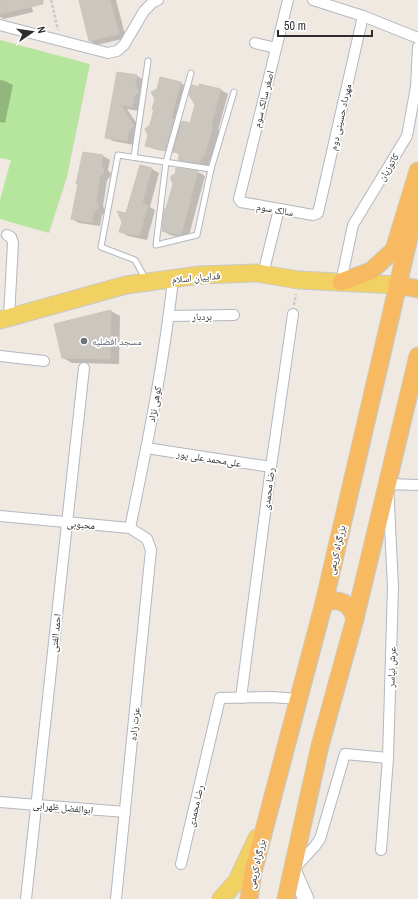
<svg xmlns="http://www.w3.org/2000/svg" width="418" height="899" viewBox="0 0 418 899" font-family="'Archivo Narrow','Noto Naskh Arabic',sans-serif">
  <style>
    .green { fill: #b6e59e }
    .shadow { fill: #0003 }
    .building { fill: #cbc7bf; stroke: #cbc5ba }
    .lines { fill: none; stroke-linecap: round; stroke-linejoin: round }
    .service-casing { stroke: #b4b7c1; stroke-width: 7 }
    .minor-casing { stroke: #b4b7c1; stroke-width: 12 }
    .secondary-casing { stroke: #b4b7c1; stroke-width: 17 }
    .primary-casing { stroke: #c9c9c9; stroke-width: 19 }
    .trunk-casing { stroke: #c9c9c9; stroke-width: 19 }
    .path { stroke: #c9c9c9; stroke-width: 2.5; stroke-dasharray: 3 2; stroke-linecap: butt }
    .service { stroke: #fff; stroke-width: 5 }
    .minor { stroke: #fff; stroke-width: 10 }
    .secondary { stroke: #fff; stroke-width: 15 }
    .primary { stroke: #f2d163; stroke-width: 17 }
    .trunk { stroke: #f8ba60; stroke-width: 17 }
    .worship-dot { fill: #6b7280; stroke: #fff; stroke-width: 1.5 }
    .labels { text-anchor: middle; stroke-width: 3.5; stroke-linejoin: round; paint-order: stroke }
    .street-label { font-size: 10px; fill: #2e2e2e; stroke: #fff }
    .worship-label { font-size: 10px; fill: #5b616d; stroke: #fff; text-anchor: start }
  </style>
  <rect width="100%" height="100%" fill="#efe9e1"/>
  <path class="green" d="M0,40L90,64L67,177L49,233L0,219V200L11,160L0,158Z"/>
  <g class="shadow">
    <path d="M0,0H30L33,12L4,19L0,17Z"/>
    <path d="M80,0H116L126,38L97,45L90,41Z"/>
    <path d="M117,73L137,76L144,80L142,90L146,96L141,100L139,111L127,109L141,130L136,134L134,145L113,141L106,137Z"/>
    <path d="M160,78L181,83L188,88L178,122L182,125L191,124L200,88L221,90L228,94L218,130L220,131L212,160H210L208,167L186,164L179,160L180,155L173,151V153L154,149L147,145Z"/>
    <path d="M0,80L5,81L13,85L5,123L0,122Z"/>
    <path d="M84,153L103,156L110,160L108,170L111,174L110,177L107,180L103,206L105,210V213L102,215L100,226L79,223L72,219Z"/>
    <path d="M141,166L152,169L159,173L150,207L155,210L147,240L128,236L120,231Z"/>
    <path d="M177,169L198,172L205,176L188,239L170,235L163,231Z"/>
    <path d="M111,311L120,316L119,364L72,363L63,358L55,324Z"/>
  </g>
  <g class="building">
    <path d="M0,0H43V4L0,14Z"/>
    <path d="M79,0H110L119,34L89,41Z"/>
    <path d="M117,72L137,75L135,85L139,92L134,96L132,107L121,105L134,126L129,130L127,141L105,138Z"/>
    <path d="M160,77L181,82L171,118L174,119L165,150L145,146L148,136L145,129L150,125L154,109H152L155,99L151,92L157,89Z"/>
    <path d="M199,84L221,89L211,125L213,126L204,157L202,156L200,163L178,160L180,153L173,152L182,121L190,123L195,105L189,95L192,85L199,87Z"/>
    <path d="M83,152L103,155L101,165L104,169L103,173L100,176L96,201L98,205V209L94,211L92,223L71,219L78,184H76Z"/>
    <path d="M140,165L152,168L142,204L148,205L139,236L119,232L122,222L117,211L126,213Z"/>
    <path d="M176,168L198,171L181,235H180L162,231L164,209H166L173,184L171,180V176L175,174Z"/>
    <path d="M111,310L110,359L62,358L54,324Z"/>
  </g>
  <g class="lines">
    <defs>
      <g id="service">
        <path d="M191,73L166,162L156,245L197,235L211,169L234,92"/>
        <path d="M134,157L148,61"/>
        <path d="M146,280L135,260L101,247L118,155L211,169"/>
      </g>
      <g id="minor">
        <path d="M288,0L240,195L239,199L241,202L313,215L318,213L363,16"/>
        <path d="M313,0L363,16L418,38"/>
        <path d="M0,25L108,53L117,51L124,45L144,11L153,2L158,0"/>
        <path d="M255,43L276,48"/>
        <path d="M7,235L11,237L13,243L9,317"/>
        <path d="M263,274L279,209"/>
        <path d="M341,282L353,225L407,136L416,87L418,47"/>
        <path d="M169,316L234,315"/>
        <path d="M0,356L44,361"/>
        <path d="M146,448L271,467"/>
        <path d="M0,516L130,528L147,539L151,550L116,899"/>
        <path d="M130,528C147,446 164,363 173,279"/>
        <path d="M241,698L271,467L293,314"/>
        <path d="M0,802L125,812"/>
        <path d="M381,850L388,758L393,587L388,484L418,485"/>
        <path d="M181,864L220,698L272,697L298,699"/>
        <path d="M295,868L315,846L320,839L345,754L388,758"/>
        <path d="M26,899L84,368"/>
      </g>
      <path id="secondary" d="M293,870L306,899"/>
      <g id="primary">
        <path d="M0,320L126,285L200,275L257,273L298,280L397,285"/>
        <path d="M221,899L237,881L257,838"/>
      </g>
      <g id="trunk">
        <path d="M341,282L371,271L394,250L418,171"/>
        <path d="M397,285L418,289"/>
        <path d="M324,603C339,597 351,603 355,619"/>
        <path d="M249,899L253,872L324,603L418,199"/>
        <path d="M286,899L320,746L355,619L418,356"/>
      </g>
    </defs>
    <use href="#service" class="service-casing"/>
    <use href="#minor" class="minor-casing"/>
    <use href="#secondary" class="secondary-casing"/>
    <use href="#primary" class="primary-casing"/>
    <use href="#trunk" class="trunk-casing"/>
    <g class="path">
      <path d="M51,0L58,30"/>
      <path d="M294,305L296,294"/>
    </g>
    <use href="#service" class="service"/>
    <use href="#minor" class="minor"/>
    <use href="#secondary" class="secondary"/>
    <use href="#primary" class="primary"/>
    <use href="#trunk" class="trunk"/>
  </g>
  <circle class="worship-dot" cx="84" cy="341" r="4"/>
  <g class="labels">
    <g class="street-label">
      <text transform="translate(263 99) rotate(-76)" y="4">اصغر سالک سوم</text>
      <text transform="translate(340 117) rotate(-77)" y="4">مهرداد حسینی دوم</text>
      <text transform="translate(388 167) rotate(-59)" y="4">کاتوزیان</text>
      <text transform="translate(275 209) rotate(10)" y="4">سالک سوم</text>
      <text transform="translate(196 277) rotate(-5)" y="4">فداییان اسلام</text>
      <text transform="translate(202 316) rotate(-1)" y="4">بردبار</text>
      <text transform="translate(154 404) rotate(-80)" y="4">کوهی نژاد</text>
      <text transform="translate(209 458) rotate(9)" y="4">علی‌محمد علی پور</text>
      <text transform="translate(268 489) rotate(-83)" y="4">رضا محمدی</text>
      <text transform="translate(81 524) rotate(5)" y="4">محبوبی</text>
      <text transform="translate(336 550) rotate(-77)" y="4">بزرگراه کریمی</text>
      <text transform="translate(55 633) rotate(-84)" y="4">احمد الفتی</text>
      <text transform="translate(391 667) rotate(-88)" y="4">عرش نیاسر</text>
      <text transform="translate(134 724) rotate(-84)" y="4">عزت زاده</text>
      <text transform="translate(195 806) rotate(-77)" y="4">رضا محمدی</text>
      <text transform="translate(63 807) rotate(5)" y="4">ابوالفضل ظهرابی</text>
      <text transform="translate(256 864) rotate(-77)" y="4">بزرگراه کریمی</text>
    </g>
    <g class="worship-label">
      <text x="92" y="345">مسجد افضلیه</text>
    </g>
  </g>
  <g transform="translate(32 32) rotate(77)" stroke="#ffffff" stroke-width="3" paint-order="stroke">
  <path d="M0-3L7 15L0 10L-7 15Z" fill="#2e2e2e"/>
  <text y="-6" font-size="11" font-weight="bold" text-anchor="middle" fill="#2e2e2e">N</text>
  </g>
  <path d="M278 30v6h94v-6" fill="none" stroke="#2e2e2e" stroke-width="2"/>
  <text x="284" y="30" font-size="12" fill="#2e2e2e" stroke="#ffffff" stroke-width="3" paint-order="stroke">50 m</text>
</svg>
